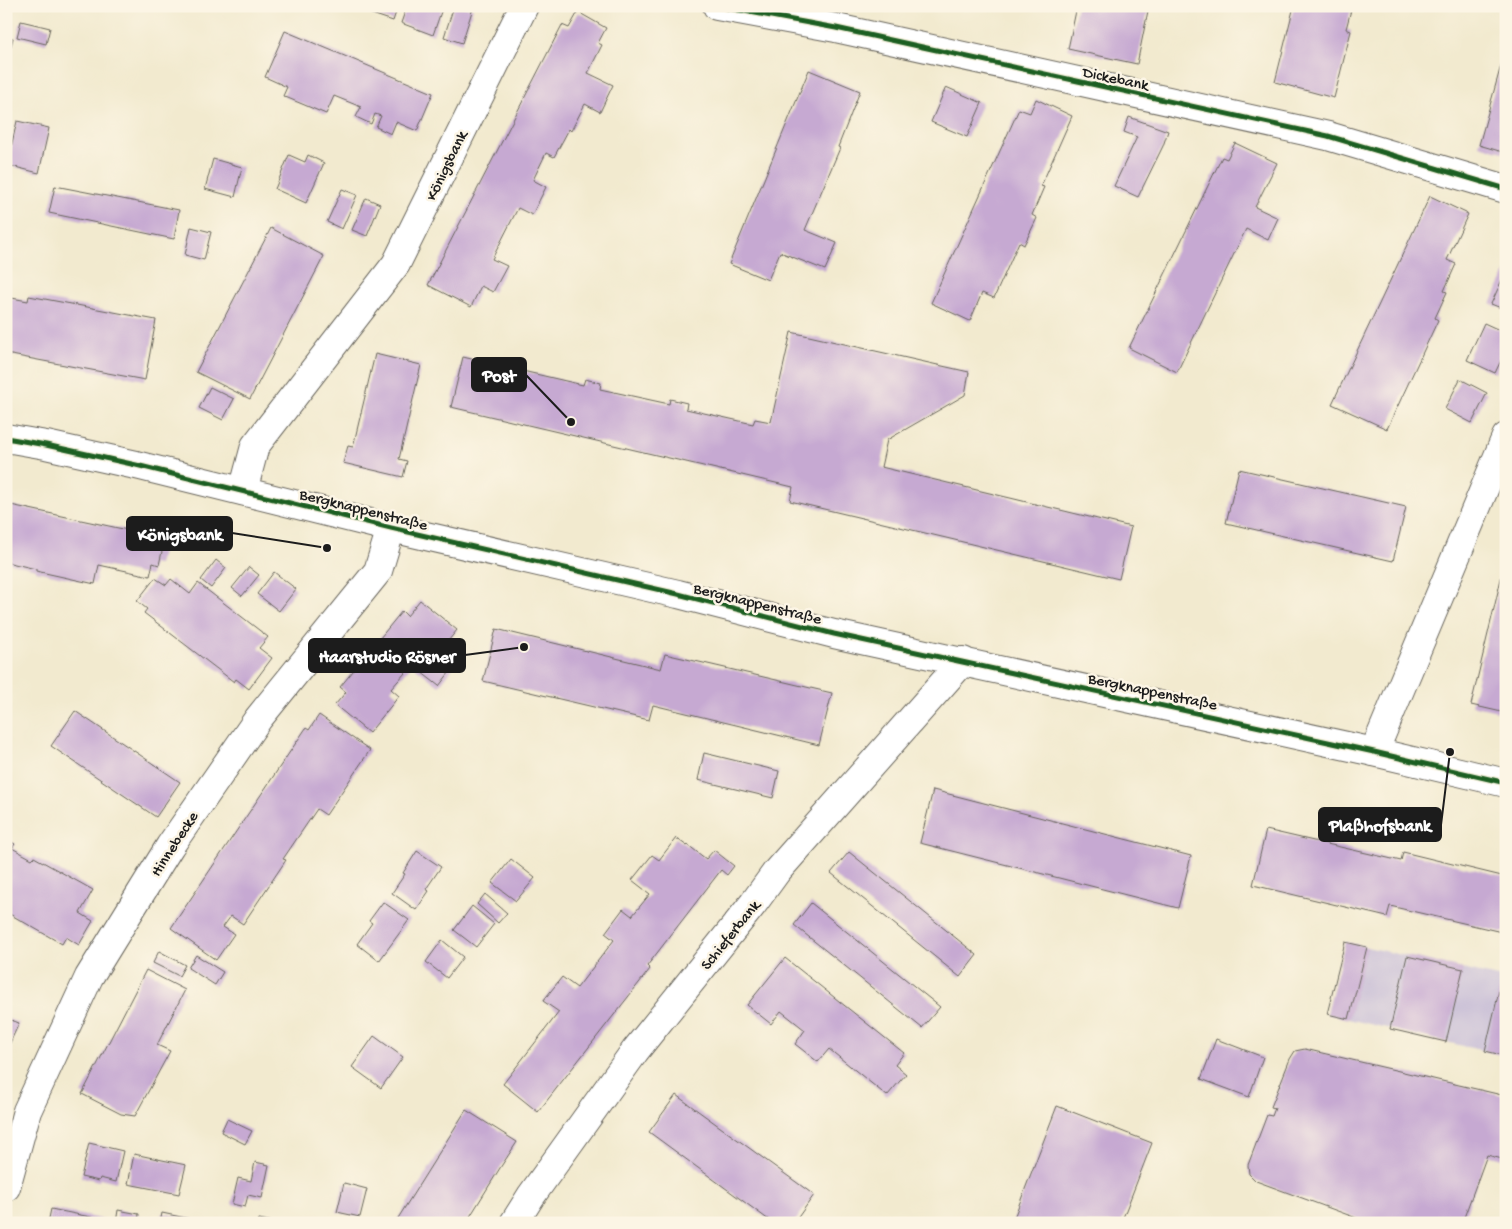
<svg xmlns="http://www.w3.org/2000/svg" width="1512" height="1229" viewBox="0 0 1512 1229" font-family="'Gochi Hand',sans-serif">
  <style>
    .industrial { fill: #c9bfd7 }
    .building { fill: #c6a9d2 }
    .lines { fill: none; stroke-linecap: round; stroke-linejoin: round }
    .minor-casing { stroke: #67645b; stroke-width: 30 }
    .tertiary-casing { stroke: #67645b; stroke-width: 30 }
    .minor { stroke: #fff; stroke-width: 28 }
    .tertiary { stroke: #fff; stroke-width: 28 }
    .cycleway-casing { stroke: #fcf5e5; stroke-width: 8 }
    .cycleway { stroke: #1b5e20; stroke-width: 5 }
    .labels { text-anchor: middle; stroke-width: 5; stroke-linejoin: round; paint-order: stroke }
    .street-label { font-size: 16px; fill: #1c1c1c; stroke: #fcf5e5 }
    .leader { fill: none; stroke: #1c1c1c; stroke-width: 2 }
    .callout-dot { fill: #1c1c1c; stroke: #fcf5e5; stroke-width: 2 }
    .callout { fill: #1c1c1c; stroke: #1c1c1c; stroke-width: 2 }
    .callout-label { font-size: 18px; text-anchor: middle; font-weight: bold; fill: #fff }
  </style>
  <rect width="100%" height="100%" fill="#fcf5e5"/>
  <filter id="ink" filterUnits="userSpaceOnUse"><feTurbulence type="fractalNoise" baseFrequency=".02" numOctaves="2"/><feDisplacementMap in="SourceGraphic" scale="10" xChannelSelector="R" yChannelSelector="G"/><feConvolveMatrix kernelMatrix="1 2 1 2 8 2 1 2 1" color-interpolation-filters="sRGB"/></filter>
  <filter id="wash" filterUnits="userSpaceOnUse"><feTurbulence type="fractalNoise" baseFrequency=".0096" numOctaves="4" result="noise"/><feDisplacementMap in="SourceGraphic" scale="20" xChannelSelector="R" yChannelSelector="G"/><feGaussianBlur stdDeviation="1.12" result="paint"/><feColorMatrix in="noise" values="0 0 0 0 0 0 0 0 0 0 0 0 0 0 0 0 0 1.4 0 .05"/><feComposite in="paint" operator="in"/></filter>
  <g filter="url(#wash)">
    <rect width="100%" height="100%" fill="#f2eacf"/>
    <path class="industrial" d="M1345,942L1506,979V1056L1327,1014Z"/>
    <g id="blocks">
      <g class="building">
        <path d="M358,6H398L393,21L357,9Z"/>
        <path d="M407,6H443L433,35L401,23Z"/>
        <path d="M454,6L473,8L462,43L444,37Z"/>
        <path d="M1077,6H1149L1137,64L1068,49Z"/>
        <path d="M1294,6H1352L1346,29L1351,31L1334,98L1275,82Z"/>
        <path d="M578,12L606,28L598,43L602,45L588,73L613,85L600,112L585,104L571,131L569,129L554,157L546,153L533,180L546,187L532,215L518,208L492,259L507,266L493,292L481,286L471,307L428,285L562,25L569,28Z"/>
        <path d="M21,21L50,28L46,44L17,37Z"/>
        <path d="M285,31L433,93L417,131L396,122L391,134L376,127L381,116L375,114L371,124L356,117L361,107L334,96L326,114L283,96L287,87L265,77Z"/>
        <path d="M6,36L13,38L7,62H6Z"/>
        <path d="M1505,51H1506V153L1479,145Z"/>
        <path d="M809,70L860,91L838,147L840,148L805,230L837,243L825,270L780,252L768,280L729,264Z"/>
        <path d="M946,87L982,103L967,137L931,122Z"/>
        <path d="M1036,99L1072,116L1041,186L1044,187L1032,215L1037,218L1024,245L1019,242L994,298L982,293L970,321L931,303L1019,109L1030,113Z"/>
        <path d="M1129,117L1168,131L1163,146L1138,197L1114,186L1137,137L1124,132Z"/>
        <path d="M17,121L49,128L39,173L7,165Z"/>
        <path d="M1235,143L1277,163L1255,207L1278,218L1268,240L1246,229L1177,372L1129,348L1222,157L1227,159Z"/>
        <path d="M289,155L305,162L308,155L324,163L306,203L275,189Z"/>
        <path d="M213,159L242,167L235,197L205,189Z"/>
        <path d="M55,186L179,210L174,239L49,213Z"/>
        <path d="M342,189L357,195L342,229L327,222Z"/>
        <path d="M1430,196L1468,214L1447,260L1456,264L1444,291L1447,292L1435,318L1438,320L1387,429L1332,404Z"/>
        <path d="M366,198L380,204L367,236L352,230Z"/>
        <path d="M191,227L211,232L204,260L185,255Z"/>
        <path d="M271,228L324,256L250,399L196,372Z"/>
        <path d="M1506,271V310L1491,304Z"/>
        <path d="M29,296L156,320L145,380L6,354V297L28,301Z"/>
        <path d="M1484,323L1506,333V350L1495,373L1467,360Z"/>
        <path d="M791,332L969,372L965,395L887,440L881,467L1131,527L1119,579L790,501L793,487L451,407L463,357L497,365L498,359L516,363L514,369L583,385L585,379L601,383L600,389L669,404L670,399L687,403L686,409L753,424L755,419L771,422Z"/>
        <path d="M375,354L421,365L399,459L407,461L403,477L343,463L348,446L353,447Z"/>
        <path d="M1460,379L1487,393L1472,423L1445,409Z"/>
        <path d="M210,387L234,399L223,420L199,408Z"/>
        <path d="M1239,469L1406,507L1393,561L1226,523Z"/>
        <path d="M6,504L165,538L159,565L153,563L150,576L99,565L95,584L36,571V569L6,562Z"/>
        <path d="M216,560L226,568L211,588L201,580Z"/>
        <path d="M1505,562H1506V713L1471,705Z"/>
        <path d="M249,567L259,575L242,596L232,588Z"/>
        <path d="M274,572L296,589L279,611L257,594Z"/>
        <path d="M155,578L166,585L171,579L190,594L198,583L268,637L259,648L272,658L249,689L236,679L234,682L144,613L147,609L137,601Z"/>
        <path d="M420,600L457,630L440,651L456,664L439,686L412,665L391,689L399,696L369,733L335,705L346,692L340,687L402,611L407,616Z"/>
        <path d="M496,629L661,669L665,654L832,693L819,745L653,705L649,720L483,681Z"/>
        <path d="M75,711L180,782L156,817L51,746Z"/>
        <path d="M319,715L370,750L326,815L317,809L283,859L286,860L243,924L231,916L223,927L234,934L216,960L171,928L306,728L309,730Z"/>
        <path d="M704,753L779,771L773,798L698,780Z"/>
        <path d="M933,790L1191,856L1178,908L920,843Z"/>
        <path d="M1266,830L1401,861L1403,852L1506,877V933L1390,906L1387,917L1253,885Z"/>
        <path d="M676,838L687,846L688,845L706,859L714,850L734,866L727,875L721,870L647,966L650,969L538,1112L503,1084L559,1012L543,1001L562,977L577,988L614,940L605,933L623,909L632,916L650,894L632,880L652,855L659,860Z"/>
        <path d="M6,839L15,844L12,848L32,859L34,857L93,890L80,913L93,921L79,945L66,937L62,944L6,912Z"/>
        <path d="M417,851L441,867L426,889L429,891L416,910L392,893L405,874L403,873Z"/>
        <path d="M849,852L977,955L960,977L831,873Z"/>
        <path d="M511,859L535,878L516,901L492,883Z"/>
        <path d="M485,894L507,913L498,923L477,904Z"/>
        <path d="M383,902L409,920L379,961L357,944L372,923L369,921Z"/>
        <path d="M811,903L940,1007L922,1028L794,925Z"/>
        <path d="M472,906L494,924L476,947L454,930Z"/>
        <path d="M442,940L463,957L447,978L426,962Z"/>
        <path d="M1345,942L1367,947L1349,1019L1327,1014Z"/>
        <path d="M159,951L185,965L179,976L153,963Z"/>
        <path d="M196,955L223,972L215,985L188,968Z"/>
        <path d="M1407,956L1463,969L1446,1042L1390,1029Z"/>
        <path d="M785,958L904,1053L895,1065L906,1074L887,1096L829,1049L818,1062L795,1044L805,1030L781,1011L771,1024L747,1005Z"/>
        <path d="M146,970L185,990L157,1045L170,1051L135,1116L121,1114L82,1094Z"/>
        <path d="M1502,978L1506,979V1056L1485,1051Z"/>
        <path d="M6,1018L19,1023L6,1052Z"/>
        <path d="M374,1036L403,1057L381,1088L352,1067Z"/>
        <path d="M1216,1039L1263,1057L1249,1097L1201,1079Z"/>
        <path d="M1305,1049L1506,1096V1160L1487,1155L1462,1223H1370L1256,1181L1249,1174L1248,1165L1267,1115L1272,1116L1275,1108L1271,1107L1290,1059L1295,1051Z"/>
        <path d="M676,1095L814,1195L794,1223H773L649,1132Z"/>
        <path d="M1057,1106L1152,1143L1121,1223H1012Z"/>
        <path d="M466,1110L517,1142L500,1168L466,1223H395Z"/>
        <path d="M227,1119L252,1131L245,1144L221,1132Z"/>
        <path d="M89,1143L123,1151L116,1182L100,1178L99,1181L81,1177Z"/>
        <path d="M134,1154L186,1165L179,1194L128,1184Z"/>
        <path d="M255,1162L269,1165L262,1198L248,1195L245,1207L232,1204L238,1178L251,1181Z"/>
        <path d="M344,1183L367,1189L360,1217L337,1212Z"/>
        <path d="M51,1209L115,1222V1223H48Z"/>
        <path d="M118,1210L139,1214L138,1223H116Z"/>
        <path d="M162,1213L205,1222V1223H160Z"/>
        <path d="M259,1219L274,1222V1223H258Z"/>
      </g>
    </g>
  </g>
  <g filter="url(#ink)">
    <use href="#blocks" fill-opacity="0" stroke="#67645b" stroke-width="1"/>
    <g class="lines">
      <defs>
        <g id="minor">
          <path d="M717,6L836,28L1328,136L1506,189"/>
          <path d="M243,491L255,446L396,264L524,6"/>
          <path d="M1374,752L1506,437"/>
          <path d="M6,1187L27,1111L89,977L170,846L258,719L378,571L391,528"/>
          <path d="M514,1223L531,1196L635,1051L753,904L777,871L963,661"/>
        </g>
        <path id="tertiary" d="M6,438L46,445L136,465L391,528L678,594L834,634L1374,752L1506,783"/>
      </defs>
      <use href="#minor" class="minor-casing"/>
      <use href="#tertiary" class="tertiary-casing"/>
      <use href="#minor" class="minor"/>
      <use href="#tertiary" class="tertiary"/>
      <defs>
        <g id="cycleway">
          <path d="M717,6L836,28L1328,136L1506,189"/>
          <path d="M6,438L46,445L136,465L391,528L678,594L834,634L1374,752L1506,783"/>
        </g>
      </defs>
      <use href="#cycleway" class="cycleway-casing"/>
      <use href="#cycleway" class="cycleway"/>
    </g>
  </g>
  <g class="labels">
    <g class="street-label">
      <text transform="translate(1116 77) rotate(12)" y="6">Dickebank</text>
      <text transform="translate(445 165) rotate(-64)" y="6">Königsbank</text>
      <text transform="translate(364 508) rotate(14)" y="6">Bergknappenstraße</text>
      <text transform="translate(758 602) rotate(14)" y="6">Bergknappenstraße</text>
      <text transform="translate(1153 690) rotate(12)" y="6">Bergknappenstraße</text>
      <text transform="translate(173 843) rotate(-57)" y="6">Hinnebecke</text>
      <text transform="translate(729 934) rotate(-51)" y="6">Schieferbank</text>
    </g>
  </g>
  <path class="leader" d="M571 422L526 375M327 548L232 533M524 647L465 655M1450 752L1441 825"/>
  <g class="callout-dot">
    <circle cx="571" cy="422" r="5"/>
    <circle cx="327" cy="548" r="5"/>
    <circle cx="524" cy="647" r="5"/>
    <circle cx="1450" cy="752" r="5"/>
  </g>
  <g class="callout">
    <rect x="472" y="358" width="54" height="33" rx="5"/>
    <rect x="127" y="517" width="105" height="33" rx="5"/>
    <rect x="309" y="639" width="156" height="33" rx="5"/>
    <rect x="1319" y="808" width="122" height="33" rx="5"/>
  </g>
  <g class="callout-label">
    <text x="499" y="381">Post</text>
    <text x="180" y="540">Königsbank</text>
    <text x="387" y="662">Haarstudio Rösner</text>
    <text x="1380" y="831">Plaßhofsbank</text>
  </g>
  <rect width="1512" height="1229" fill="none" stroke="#fcf5e5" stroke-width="25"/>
</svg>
